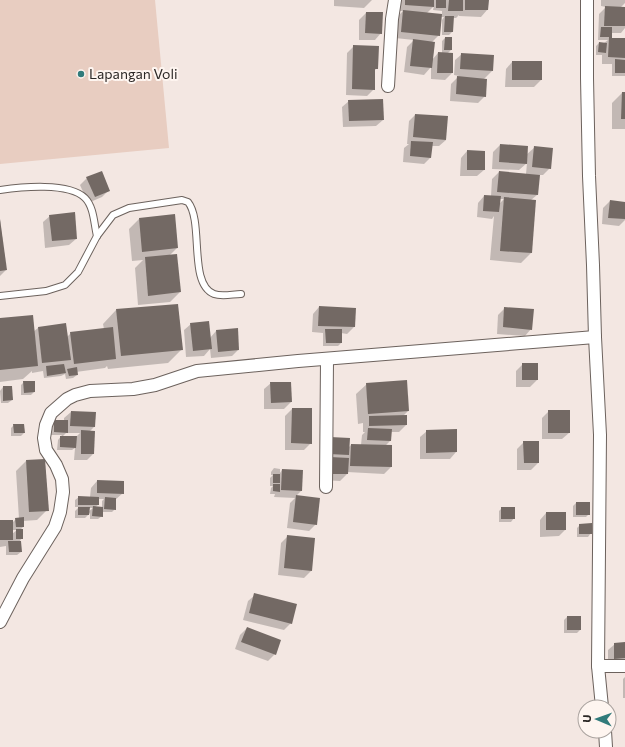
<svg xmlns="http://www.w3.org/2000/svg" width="625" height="747" viewBox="0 0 625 747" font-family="Commissioner,sans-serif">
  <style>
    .green { fill: #e8cdc1 }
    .shadow { fill: #0003; fill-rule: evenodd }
    .building { fill: #736964 }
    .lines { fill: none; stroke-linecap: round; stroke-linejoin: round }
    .service-casing { stroke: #6c625d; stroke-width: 8 }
    .minor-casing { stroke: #6c625d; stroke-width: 14 }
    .service { stroke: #fff; stroke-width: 6 }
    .minor { stroke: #fff; stroke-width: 12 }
    .poi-dot { fill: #317b7b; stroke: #fef5f0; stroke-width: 1.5 }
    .labels { text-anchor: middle; stroke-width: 4; stroke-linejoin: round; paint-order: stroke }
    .poi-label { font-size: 14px; fill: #2c2826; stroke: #fef5f0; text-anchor: start }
  </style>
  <rect width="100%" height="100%" fill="#f3e7e2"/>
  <path class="green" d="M0,0H155L169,148L0,164Z"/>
  <g class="shadow">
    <path d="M334,0H372L364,8L334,6Z"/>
    <path d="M399,0H488L487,10L481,17L459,16V15L456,18H453L452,32L449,35H442V20L444,17H441L439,35L432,42V60L438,53L442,54V41L445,38L451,50L447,54L452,73L445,80L431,79V67L424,75L404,72L407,47L414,40L395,38L396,18L403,11H399ZM434,6L433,10L442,11V15L426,14Z"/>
    <path d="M601,0H625V3L620,8H625V28L621,33H611L609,39H625V76H612V64H602V55H596V46L599,43H604L608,40H598L599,14L606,7L601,6Z"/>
    <path d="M366,13L381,33L375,40H359V20Z"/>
    <path d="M354,46L377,68L374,71V89L367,96L346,95L347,53Z"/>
    <path d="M462,54L492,71L484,79L485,96L478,103L450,101L451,84L459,76L454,75L455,60Z"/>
    <path d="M512,62L541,80L534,87H505L506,69Z"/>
    <path d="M622,93H625V129H612V103Z"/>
    <path d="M349,101L383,120L376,126L343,127L342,107Z"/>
    <path d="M415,115L446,140L439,146H431L430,158L424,164L403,162L404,148L409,144H407L409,121Z"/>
    <path d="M500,145L526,155L535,147L550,168L543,175H539L537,195L531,200V253L521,263L490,260L494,216L492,219L477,217L478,203L484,196H491L492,179L499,172L526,174L527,163L519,170L492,169L493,152ZM499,199H504L499,204Z"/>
    <path d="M467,151L484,170L477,176H460L461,158Z"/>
    <path d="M87,178L109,190L102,197L88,203L80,185Z"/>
    <path d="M610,201L625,203V220L619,226L602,224L603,208Z"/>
    <path d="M50,216L76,239L69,245L45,248L43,222Z"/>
    <path d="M0,219L6,270L0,276Z"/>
    <path d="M139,219L177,248L169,256L180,292L170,302L138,305L135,268L143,260L132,261L129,229Z"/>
    <path d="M319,307L354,327L347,334L341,333V343L338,346H323V333L312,332L313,314Z"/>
    <path d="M505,308L531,329L525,336L497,334L498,315Z"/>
    <path d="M116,310L182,349L168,363L108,369L107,366L105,368L76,372L77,375L73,378L66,379L65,374L61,376L44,378L43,371L32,373V371L23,379L0,382V319L33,332L38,328L65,324L67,337L71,333L104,329L103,324Z"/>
    <path d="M191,324L210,338L216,331L238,350L232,356L211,358L210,349L204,356L186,357L184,330Z"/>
    <path d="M523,364H537V380L530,387H516V371Z"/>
    <path d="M24,382L34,392L31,395H21V385Z"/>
    <path d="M271,383L291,402L284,409H264V389Z"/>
    <path d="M367,384L408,411L403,416L406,425L399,432H391L390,441L385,446H391V467L384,474L347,472V474L340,481L323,480L324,445L348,448L351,445H361L362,435L365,432H363V423L358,424L356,394Z"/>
    <path d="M3,387L12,400L8,403H1L0,391Z"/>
    <path d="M292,409L311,443L304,450H285V416Z"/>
    <path d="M549,411L569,433L562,439H542V418Z"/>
    <path d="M71,412L94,427L89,432L93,454L87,460H74L75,448L72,450H57L58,440L62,435H51L52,424L55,421H64V418ZM66,433H80L76,437H62Z"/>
    <path d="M14,425L24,433L21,436H11V428Z"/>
    <path d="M427,431L456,452L450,459H420V437Z"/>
    <path d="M524,442L538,463L531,470H517V449Z"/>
    <path d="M26,461L47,510L37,520L23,521V527L20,530L22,538L19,542L21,552L17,555H6V546L0,547V521L12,523L16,519H19L16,471ZM12,530H17L12,534Z"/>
    <path d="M274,468L280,469V473L282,470L301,491L296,496L319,499L316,524L309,531L287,528L290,503L295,498L274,497L275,494H270L271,488L273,486H270V478L273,475H271V472Z"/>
    <path d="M97,481L123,493L115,500V509L112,512H102V516L98,519H90V513L85,518H75V511L79,507H75V500L79,497H90L91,488ZM98,499H104L102,501V508L95,507L98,505ZM89,508H93L88,512Z"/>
    <path d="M576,503H589V514L586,517H573V506Z"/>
    <path d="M502,508L514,518L511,522H499V511Z"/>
    <path d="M546,513L565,530L559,536L540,537V520Z"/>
    <path d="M580,525L591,533L588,537H577V528Z"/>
    <path d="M288,536L314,539L311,571L304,578L278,575L281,543Z"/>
    <path d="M255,595L291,623L284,630L243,620L248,601Z"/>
    <path d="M567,617L580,630L577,633H564V620Z"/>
    <path d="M247,628L275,654L268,661L235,649L240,635Z"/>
    <path d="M625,643V661L608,665V650L615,644Z"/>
    <path d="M625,677V698H623V679Z"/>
  </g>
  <g class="building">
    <path d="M405,0H434V7L405,5Z"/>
    <rect x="436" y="0" width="10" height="8"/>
    <path d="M449,0H463V11H448Z"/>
    <path d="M465,0H489L488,10H465Z"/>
    <path d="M605,6L625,7V26H604Z"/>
    <path d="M403,10L442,14L440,36L401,32Z"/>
    <path d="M366,12H383L382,34L365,33Z"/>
    <path d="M445,16H454L453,32H444Z"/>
    <path d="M601,27H612V38H625V58L608,57L609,37H600Z"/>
    <path d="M445,37H452V50H444Z"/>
    <path d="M413,39L435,42L432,68L410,66Z"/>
    <path d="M599,42L607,43L606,53L598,52Z"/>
    <path d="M353,45L379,46L378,69H375V90L352,89Z"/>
    <path d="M438,52L453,53V73H437Z"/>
    <path d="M461,53L494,55L493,71L460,69Z"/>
    <path d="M615,59L625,60V73H615Z"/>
    <rect x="512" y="61" width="30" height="19"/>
    <path d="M457,76L487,79L486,97L456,94Z"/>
    <path d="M622,92H625V119H621Z"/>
    <path d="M383,99L384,120L349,121L348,100Z"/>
    <path d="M415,114L448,116L446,140L413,137Z"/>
    <path d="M411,141L433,142L431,158L410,156Z"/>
    <path d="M500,144L528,146L527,164L499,162Z"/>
    <path d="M534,146L553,148L551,169L532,167Z"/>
    <path d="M467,150L485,151V170H467Z"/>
    <path d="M102,171L110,191L95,197L86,177Z"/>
    <path d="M499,171L540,175L538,195L497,192Z"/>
    <path d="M484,195L501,196L499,212L483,211Z"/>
    <path d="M504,197L536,200L532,253L500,251Z"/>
    <path d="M610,200L625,202V219L608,218Z"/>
    <path d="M75,212L77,239L52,241L49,215Z"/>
    <path d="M175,214L178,248L142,252L139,218Z"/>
    <path d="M0,219L7,270L0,271Z"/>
    <path d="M177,254L181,292L148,296L145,257Z"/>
    <path d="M178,304L183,350L121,356L116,309Z"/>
    <path d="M319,306L356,308L355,327L318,326Z"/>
    <path d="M504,307L534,309L532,330L503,327Z"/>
    <path d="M33,315L38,366L0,370V318Z"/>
    <path d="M209,321L212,349L193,351L190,323Z"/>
    <path d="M66,323L71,360L42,363L38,327Z"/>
    <path d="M113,327L116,359L74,364L70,332Z"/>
    <path d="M238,328L239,350L218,352L216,330Z"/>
    <path d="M325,329H342V343H326Z"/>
    <rect x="522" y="363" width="16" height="17"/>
    <path d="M64,364L66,373L47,376L46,366Z"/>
    <path d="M77,367L78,375L69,376L67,369Z"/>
    <path d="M407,380L409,411L368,414L366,383Z"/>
    <path d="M23,381H35V392L24,393Z"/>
    <path d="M270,382H291L292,402L271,403Z"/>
    <path d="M3,386H12L13,400L3,401Z"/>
    <path d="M292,408H312V444L291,443Z"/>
    <rect x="548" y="410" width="22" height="23"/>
    <path d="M71,411L96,412L95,427L70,426Z"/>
    <path d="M407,415V425L369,426V416Z"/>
    <path d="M54,420H68V433L54,432Z"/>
    <path d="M13,424H24L25,433H14Z"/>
    <path d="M368,428L392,429L391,441L367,440Z"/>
    <path d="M457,429V452L426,453V430Z"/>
    <path d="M81,430L95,431L94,454H81Z"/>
    <path d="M60,436H77L76,448L60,447Z"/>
    <path d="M330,437L350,438L349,455L329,454Z"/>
    <path d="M523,441H539V463H524Z"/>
    <path d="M351,444L392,445V467L350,466Z"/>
    <path d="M330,457L349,458L348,474H329Z"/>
    <path d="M45,459L49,511L29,512L26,460Z"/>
    <path d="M282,469L303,470L302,491L281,490Z"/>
    <rect x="273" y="474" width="7" height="9"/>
    <path d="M97,480L124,481V494L97,493Z"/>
    <path d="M273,484H280V492L273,491Z"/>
    <path d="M296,495L320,498L317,525L293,522Z"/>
    <path d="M78,496L99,497V505H78Z"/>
    <path d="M105,497L116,498V510L104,509Z"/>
    <rect x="576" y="502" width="14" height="13"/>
    <path d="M93,506L103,507V517L92,516Z"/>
    <path d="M78,507H90L89,515H78Z"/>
    <rect x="501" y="507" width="14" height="12"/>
    <rect x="546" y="512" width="20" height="18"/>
    <path d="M24,517V527H16L15,518Z"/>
    <rect x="0" y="520" width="13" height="20"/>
    <path d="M592,523V534H579V524Z"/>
    <rect x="16" y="529" width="7" height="10"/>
    <path d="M287,535L315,538L312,571L284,568Z"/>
    <path d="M8,541H21L22,552H9Z"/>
    <path d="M254,593L297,604L292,624L249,613Z"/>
    <rect x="567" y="616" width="14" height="14"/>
    <path d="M247,627L281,640L276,655L241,642Z"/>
    <path d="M625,642V658L614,659V643Z"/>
  </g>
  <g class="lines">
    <defs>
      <g id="service">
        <path d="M0,190C21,187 69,182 85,198C94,207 94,224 97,236"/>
        <path d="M0,296L46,291L65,285L78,272L97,236L113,215L129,208L182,200L188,202C204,222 188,284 214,294C222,297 233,294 241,294"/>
      </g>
      <g id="minor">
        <path d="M587,0V78L589,176L593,265L595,337L600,435L598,666L602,707"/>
        <path d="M388,86L392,19L395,0"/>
        <path d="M326,487L327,360"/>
        <path d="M0,622L23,578L55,527L60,512L63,492L62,479L56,465L46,450L44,438L46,425L51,413L67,399L75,395L90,391L133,389L155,385L197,371L298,361L595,337"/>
        <path d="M598,666H625"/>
        <path d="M605,731L606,747"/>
      </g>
    </defs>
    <use href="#service" class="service-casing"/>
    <use href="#minor" class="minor-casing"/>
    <use href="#service" class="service"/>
    <use href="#minor" class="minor"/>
  </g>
  <circle class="poi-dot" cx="81" cy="74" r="4"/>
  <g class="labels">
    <g class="poi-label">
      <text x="89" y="79">Lapangan Voli</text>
    </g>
  </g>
  <g transform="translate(597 719) rotate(272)"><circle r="19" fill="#fef5f0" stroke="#aaa39f"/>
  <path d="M0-3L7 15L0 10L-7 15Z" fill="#317b7b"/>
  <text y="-6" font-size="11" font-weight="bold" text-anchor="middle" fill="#2c2826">U</text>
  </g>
</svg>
